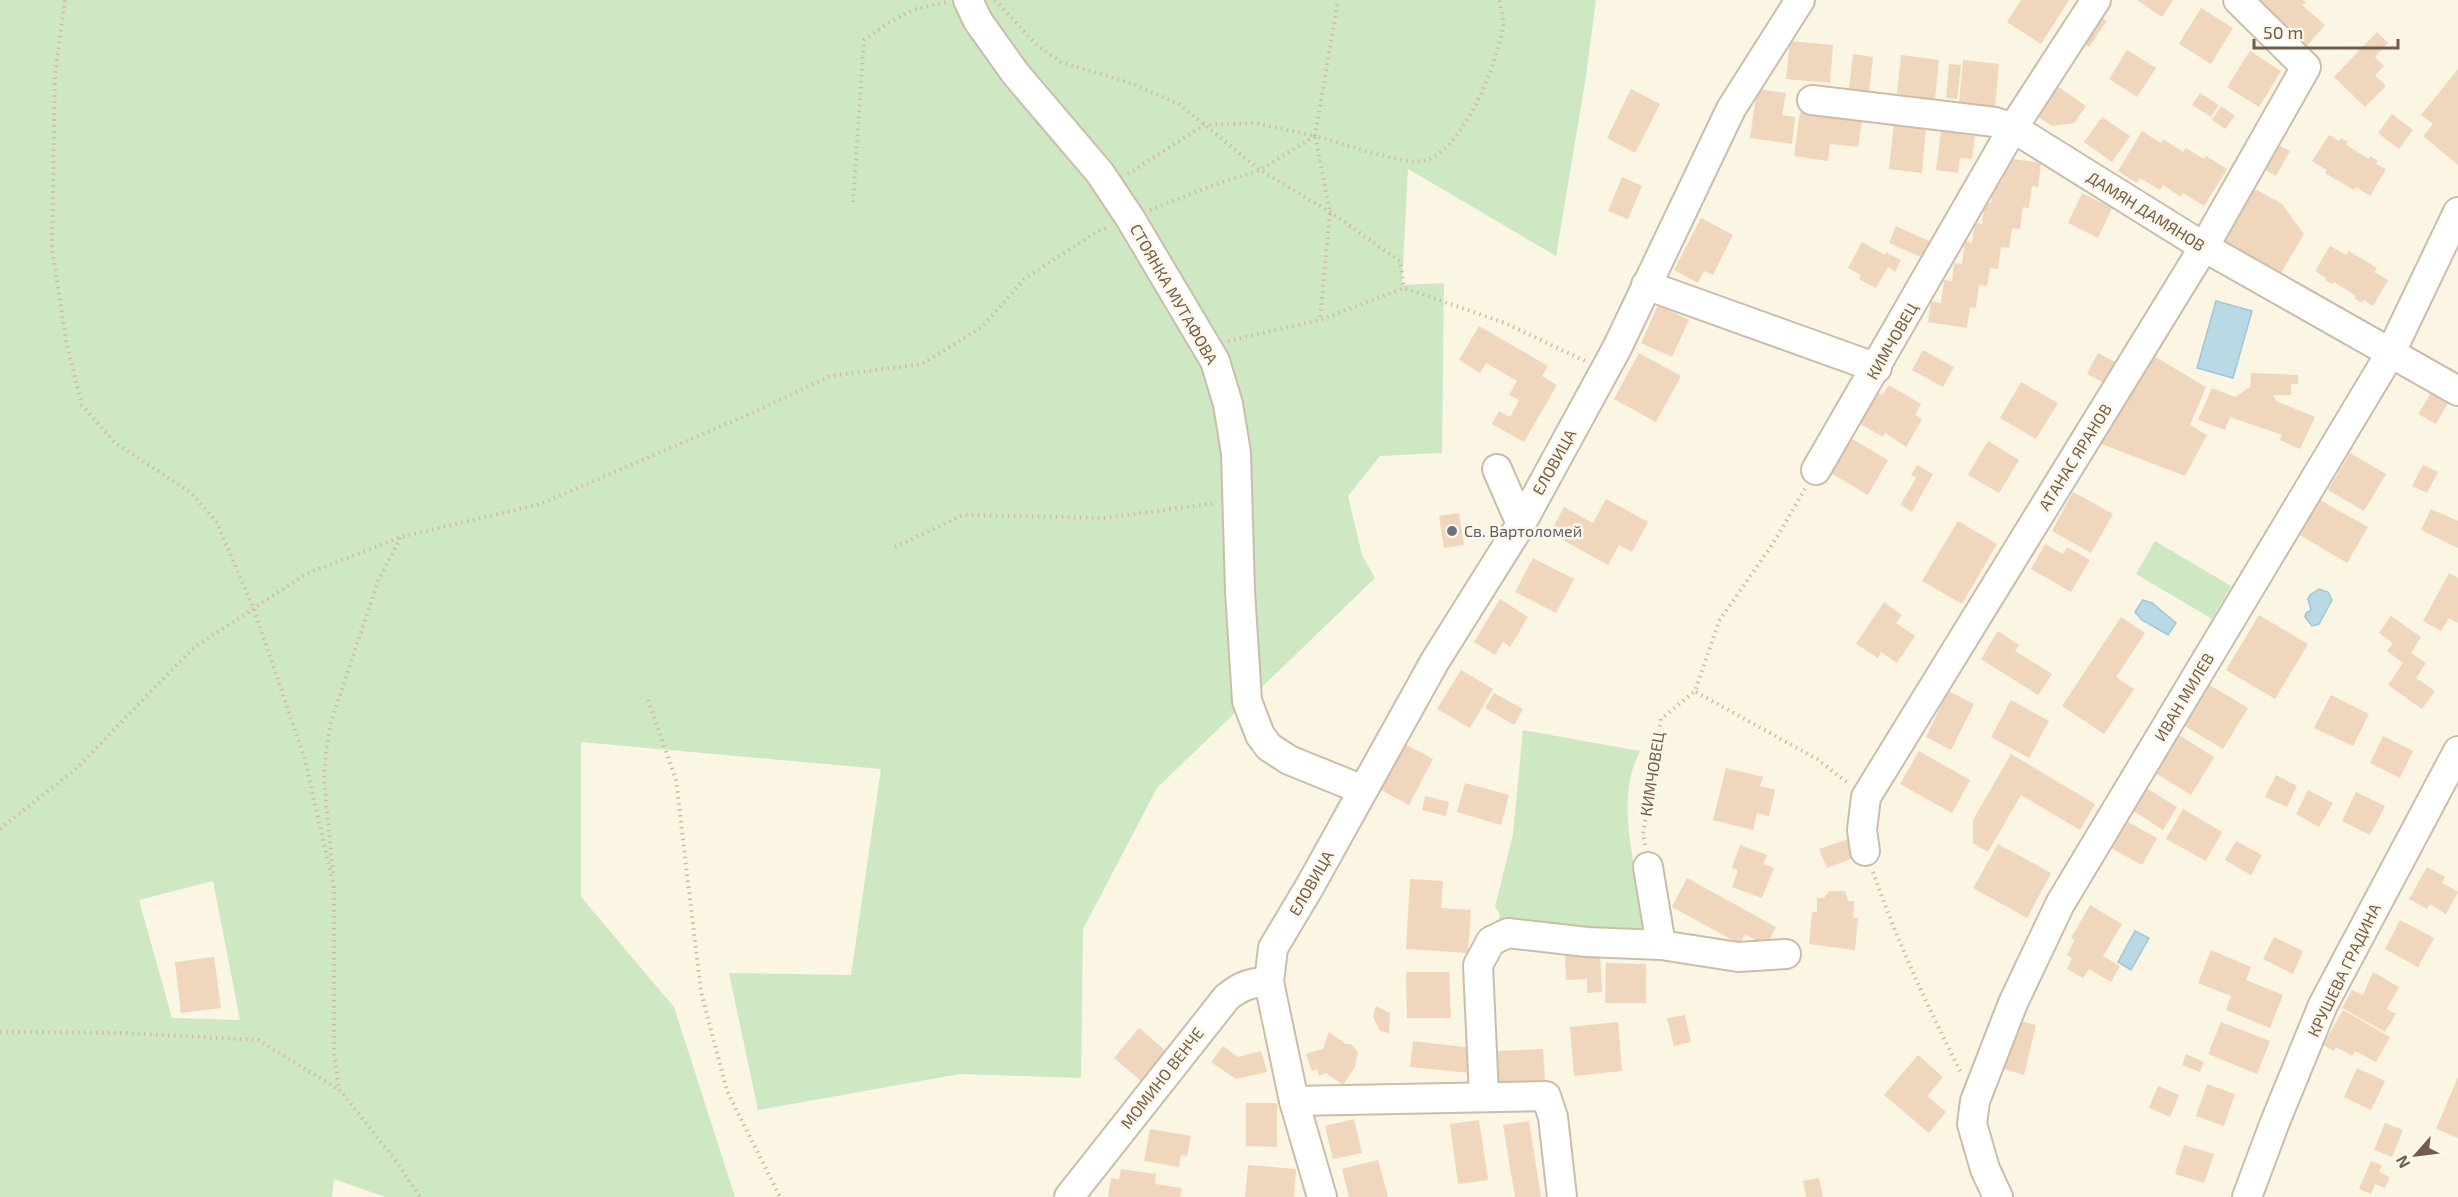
<svg xmlns="http://www.w3.org/2000/svg" width="2458" height="1197" viewBox="0 0 2458 1197" font-family="'Exo 2',sans-serif">
  <style>
    .green { fill: #cee8c3; fill-rule: evenodd }
    .water { fill: #b9d9e4; stroke: #a0c7d5; stroke-width: 1.5 }
    .building { fill: #f0d6bc }
    .lines { fill: none; stroke-linecap: round; stroke-linejoin: round }
    .minor-casing { stroke: #ccbdab; stroke-width: 32 }
    .path { stroke: #d4baa0; stroke-width: 4; stroke-dasharray: 1.5 4.5; stroke-linecap: butt }
    .minor { stroke: #fff; stroke-width: 28 }
    .worship-dot { fill: #6b7280; stroke: #fef8ea; stroke-width: 2 }
    .labels { text-anchor: middle; stroke-width: 5; stroke-linejoin: round; paint-order: stroke }
    .street-label { font-size: 16px; fill: #735d4a; stroke: #fef8ea }
    .worship-label { font-size: 16px; fill: #5b616d; stroke: #fef8ea; text-anchor: start }
  </style>
  <rect width="100%" height="100%" fill="#fbf5e4"/>
  <g class="green">
    <path d="M0,0H1596L1585,83L1556,256L1408,169L1402,285L1444,283L1442,453L1380,456L1348,496L1362,555L1375,578L1157,788L1083,929L1081,1078L960,1074L758,1110L729,973L851,975L881,769L581,742V897L674,1007L735,1197H385L334,1179L332,1197H0ZM213,881L240,1020L172,1018L139,900Z"/>
    <path d="M2155,541L2231,586L2212,619L2136,574Z"/>
    <path d="M1523,730L1640,751C1612,805 1640,871 1642,927L1633,937L1499,920L1500,914L1495,907L1513,834Z"/>
  </g>
  <g class="water">
    <path d="M2216,301L2252,311L2233,378L2197,368Z"/>
    <path d="M2319,589L2328,592L2332,600L2319,624L2312,626L2305,617L2306,613L2311,610L2308,599L2310,595Z"/>
    <path d="M2143,600L2152,603L2176,623L2168,635L2142,620L2135,612Z"/>
    <path d="M2135,931L2149,938L2131,970L2118,962Z"/>
  </g>
  <g class="building">
    <path d="M2021,0H2069L2041,44L2007,22Z"/>
    <path d="M2137,0H2173L2162,17Z"/>
    <path d="M2255,0H2303L2306,2L2302,5L2325,25L2305,48Z"/>
    <path d="M2201,8L2233,28L2211,64L2179,44Z"/>
    <path d="M2097,14L2107,21L2089,47L2079,40Z"/>
    <path d="M2377,32L2388,43L2375,57L2384,66L2375,75L2386,86L2365,107L2334,77Z"/>
    <path d="M1790,41L1833,45L1830,83L1786,79Z"/>
    <path d="M2127,50L2156,68L2137,97L2109,79Z"/>
    <path d="M2250,51L2281,71L2259,107L2227,87Z"/>
    <path d="M1853,54L1873,57L1869,91L1849,89Z"/>
    <path d="M1901,55L1939,60L1935,99L1897,94Z"/>
    <path d="M1963,60L1999,64L1995,107L1959,103Z"/>
    <path d="M1949,64L1961,65L1957,99L1946,98Z"/>
    <path d="M2458,69V165L2423,136L2433,124L2421,115Z"/>
    <path d="M2054,84L2086,106L2074,123L2052,126L2034,114Z"/>
    <path d="M1631,89L1660,104L1635,153L1607,138Z"/>
    <path d="M1757,89L1786,93L1782,115L1795,117L1792,144L1750,138Z"/>
    <path d="M2200,93L2219,105L2211,117L2192,105Z"/>
    <path d="M2221,106L2235,116L2225,129L2212,120Z"/>
    <path d="M1800,112L1862,121L1858,147L1830,144L1828,161L1794,156Z"/>
    <path d="M2392,114L2413,130L2399,149L2378,133Z"/>
    <path d="M2102,117L2130,136L2112,162L2084,142Z"/>
    <path d="M1894,124L1926,128L1922,173L1889,169Z"/>
    <path d="M1941,131L1975,136L1972,159L1960,158L1958,173L1936,170Z"/>
    <path d="M2142,131L2161,143L2163,139L2183,152L2186,148L2204,159L2206,156L2227,169L2204,206L2183,193L2181,197L2163,185L2160,190L2140,178L2137,183L2118,171Z"/>
    <path d="M2329,135L2339,141L2341,138L2348,142L2346,145L2369,159L2370,156L2378,161L2376,164L2386,169L2370,196L2356,187L2354,190L2325,173L2327,170L2312,161Z"/>
    <path d="M2271,141L2290,151L2276,176L2258,166Z"/>
    <path d="M2005,158L2041,163L2038,187L2032,186L2029,208L2023,207L2020,229L2012,228L2009,248L2001,247L1998,269L1990,268L1987,286L1979,285L1976,308L1970,307L1967,328L1928,322L1931,301L1941,303L1944,280L1952,281L1954,263L1962,264L1965,241L1972,243L1975,223L1982,224L1985,202L1991,203L1994,181L2002,182Z"/>
    <path d="M1622,177L1642,186L1628,219L1608,211Z"/>
    <path d="M2253,188L2282,204L2304,234L2280,275L2222,242Z"/>
    <path d="M2082,193L2112,208L2098,238L2068,223Z"/>
    <path d="M1701,218L1733,235L1713,275L1704,271L1698,283L1674,270Z"/>
    <path d="M1896,226L1931,242L1923,258L1889,243Z"/>
    <path d="M1862,242L1885,255L1886,252L1901,260L1895,272L1888,267L1876,288L1859,279L1861,275L1848,268Z"/>
    <path d="M2330,246L2346,255L2349,251L2377,268L2374,272L2388,280L2373,306L2364,300L2362,303L2354,298L2356,296L2334,282L2332,284L2325,280L2326,278L2315,271Z"/>
    <path d="M1658,305L1689,320L1672,357L1641,343Z"/>
    <path d="M1479,326L1548,366L1542,376L1557,385L1524,442L1492,424L1499,411L1510,417L1519,400L1509,395L1517,381L1486,363L1480,373L1459,360Z"/>
    <path d="M1923,350L1954,367L1943,387L1912,370Z"/>
    <path d="M1639,353L1681,376L1656,422L1614,399Z"/>
    <path d="M2098,353L2117,363L2107,384L2087,374Z"/>
    <path d="M2152,355L2206,387L2190,425L2207,435L2185,476L2099,443Z"/>
    <path d="M2251,373L2298,375V384H2291V395H2273L2276,401L2315,417L2300,449L2280,440L2282,435L2230,417L2225,430L2198,420L2212,388L2235,397L2250,387Z"/>
    <path d="M2021,382L2058,403L2036,439L2000,418Z"/>
    <path d="M1889,385L1921,404L1915,415L1922,419L1906,447L1885,433L1883,437L1857,422L1875,391L1882,395Z"/>
    <path d="M2431,393L2448,403L2436,424L2418,414Z"/>
    <path d="M1849,437L1888,460L1868,495L1829,472Z"/>
    <path d="M1988,441L2019,460L1999,493L1968,475Z"/>
    <path d="M2350,453L2386,474L2364,511L2328,490Z"/>
    <path d="M1917,465L1933,474L1912,512L1900,505L1916,478L1911,475Z"/>
    <path d="M2423,465L2438,472L2427,493L2412,486Z"/>
    <path d="M2073,492L2113,514L2091,553L2052,531Z"/>
    <path d="M1606,499L1648,522L1632,552L1619,545L1608,565L1550,533L1564,507L1593,523Z"/>
    <path d="M2320,500L2368,527L2347,563L2300,535Z"/>
    <path d="M2431,509L2458,521V548L2421,530Z"/>
    <path d="M1459,513L1464,545L1444,548L1439,516Z"/>
    <path d="M1958,521L1997,544L1962,604L1922,581Z"/>
    <path d="M2045,544L2063,554L2067,547L2090,560L2071,592L2031,569Z"/>
    <path d="M1533,558L1574,579L1556,613L1515,592Z"/>
    <path d="M2449,573L2458,578V623L2449,618L2441,631L2423,621Z"/>
    <path d="M1500,599L1528,617L1510,647L1503,642L1495,655L1474,642Z"/>
    <path d="M1884,602L1902,615L1896,623L1915,636L1897,663L1881,652L1878,658L1856,644Z"/>
    <path d="M2259,615L2308,644L2275,699L2226,670Z"/>
    <path d="M2391,616L2421,637L2411,653L2426,663L2416,678L2435,691L2422,709L2388,685L2403,663L2387,651L2393,643L2379,633Z"/>
    <path d="M2121,617L2145,633L2116,677L2134,689L2104,734L2062,706Z"/>
    <path d="M1998,631L2019,645L2015,651L2052,674L2038,695L1981,659Z"/>
    <path d="M1461,670L1493,689L1470,728L1437,709Z"/>
    <path d="M2208,684L2248,708L2223,749L2183,725Z"/>
    <path d="M1948,691L1974,704L1951,750L1926,737Z"/>
    <path d="M1494,693L1523,709L1514,725L1485,708Z"/>
    <path d="M2331,695L2369,714L2353,746L2314,728Z"/>
    <path d="M2011,700L2049,721L2029,758L1991,737Z"/>
    <path d="M2176,733L2214,757L2191,795L2152,771Z"/>
    <path d="M2383,736L2413,751L2400,778L2370,763Z"/>
    <path d="M1405,744L1433,759L1409,805L1381,790Z"/>
    <path d="M1919,751L1970,780L1952,813L1900,784Z"/>
    <path d="M2011,754L2095,804L2080,830L2021,795L1988,852L1973,843V820Z"/>
    <path d="M1726,768L1763,777L1760,786L1775,790L1769,816L1757,813L1753,830L1713,820Z"/>
    <path d="M2276,775L2297,786L2287,807L2265,797Z"/>
    <path d="M1465,783L1509,795L1501,825L1457,812Z"/>
    <path d="M2143,786L2177,807L2163,830L2129,808Z"/>
    <path d="M2308,790L2333,803L2319,827L2296,814Z"/>
    <path d="M2356,792L2385,806L2370,835L2342,821Z"/>
    <path d="M1425,796L1449,802L1446,816L1422,810Z"/>
    <path d="M2183,809L2222,832L2206,861L2166,839Z"/>
    <path d="M2126,821L2157,838L2142,865L2111,848Z"/>
    <path d="M1849,839L1856,857L1827,868L1819,849Z"/>
    <path d="M2236,841L2262,855L2251,875L2225,860Z"/>
    <path d="M1998,844L2051,873L2027,918L1973,888Z"/>
    <path d="M1740,845L1767,855L1763,864L1774,868L1762,898L1732,887L1738,870L1732,868Z"/>
    <path d="M2427,867L2445,877L2442,883L2458,892L2446,914L2430,904L2427,909L2409,899Z"/>
    <path d="M1687,878L1776,927L1766,946L1745,934L1740,944L1672,907Z"/>
    <path d="M1410,879L1443,881L1441,908L1471,910L1468,953L1406,949Z"/>
    <path d="M1829,891H1845L1848,901H1854L1853,918H1858L1855,950L1809,944L1812,912H1817V898H1824Z"/>
    <path d="M2090,905L2122,924L2103,956L2120,966L2111,982L2089,969L2083,978L2067,969L2072,958L2067,955L2075,940L2071,938Z"/>
    <path d="M2400,920L2434,938L2418,967L2385,949Z"/>
    <path d="M2274,937L2303,951L2293,974L2263,959Z"/>
    <path d="M2211,950L2251,967L2246,980L2283,995L2270,1028L2226,1010L2231,996L2198,983Z"/>
    <path d="M1600,954L1602,992L1587,993V979L1566,980L1565,955Z"/>
    <path d="M214,957L221,1008L181,1013L175,962Z"/>
    <path d="M1606,963L1646,964V1003H1605Z"/>
    <path d="M1406,972H1449L1451,1018H1407Z"/>
    <path d="M2373,972L2399,987L2387,1009L2396,1014L2385,1032L2342,1008L2352,990L2363,995Z"/>
    <path d="M1376,1006L1390,1013L1389,1033L1380,1031L1373,1017Z"/>
    <path d="M2343,1010L2390,1037L2376,1062L2355,1051L2352,1056L2336,1047L2334,1051L2323,1045Z"/>
    <path d="M1685,1015L1691,1042L1674,1046L1667,1018Z"/>
    <path d="M2013,1019L2036,1025L2024,1075L2001,1068Z"/>
    <path d="M1618,1022L1622,1071L1574,1076L1570,1027Z"/>
    <path d="M2221,1022L2270,1041L2257,1074L2208,1054Z"/>
    <path d="M1139,1028L1166,1051L1141,1081L1114,1058Z"/>
    <path d="M1329,1032L1346,1044H1351L1358,1052L1355,1067L1343,1085L1326,1073L1319,1076L1317,1069L1312,1071L1306,1054L1323,1049Z"/>
    <path d="M1413,1041L1473,1048L1470,1073L1410,1067Z"/>
    <path d="M1223,1046L1238,1057L1261,1051L1267,1072L1236,1079L1211,1062Z"/>
    <path d="M1543,1049L1545,1080L1499,1082L1497,1051Z"/>
    <path d="M2186,1054L2204,1062L2200,1072L2182,1065Z"/>
    <path d="M1918,1055L1943,1077L1927,1096L1946,1112L1929,1133L1884,1095Z"/>
    <path d="M2357,1068L2385,1081L2371,1110L2344,1097Z"/>
    <path d="M2458,1077V1138L2436,1129Z"/>
    <path d="M2207,1084L2235,1094L2224,1126L2196,1116Z"/>
    <path d="M2158,1086L2179,1095L2170,1117L2149,1108Z"/>
    <path d="M1246,1103H1277V1147L1246,1146Z"/>
    <path d="M1354,1119L1362,1153L1333,1159L1325,1126Z"/>
    <path d="M1479,1120L1488,1180L1458,1184L1450,1124Z"/>
    <path d="M1529,1121L1541,1197H1515L1503,1125Z"/>
    <path d="M2385,1123L2403,1130L2392,1157L2374,1150Z"/>
    <path d="M1150,1129L1191,1136L1187,1156L1181,1155L1179,1167L1144,1161Z"/>
    <path d="M2184,1145L2214,1154L2204,1183L2175,1174Z"/>
    <path d="M1378,1160L1388,1197H1349L1342,1169Z"/>
    <path d="M2371,1161L2382,1165L2379,1172L2390,1177L2385,1188L2375,1184L2371,1194L2359,1189Z"/>
    <path d="M1248,1165L1296,1169L1294,1197H1245Z"/>
    <path d="M1121,1169L1156,1174L1155,1184L1182,1188L1180,1197H1108L1111,1178L1119,1179Z"/>
    <path d="M1819,1178L1823,1197H1806L1803,1181Z"/>
  </g>
  <g class="lines">
    <defs>
      <g id="minor">
        <path d="M968,0L978,21L1015,73L1100,173L1130,218L1215,361L1228,404L1236,453L1240,591L1247,701L1260,735L1269,747L1289,760L1363,790"/>
        <path d="M1812,100L1995,122L2013,128L2204,247L2458,391"/>
        <path d="M1646,285L1877,368"/>
        <path d="M1497,469L1521,524"/>
        <path d="M1816,470L2013,128L2096,0"/>
        <path d="M1865,851L1862,830L1866,797L2204,247L2306,67L2238,0"/>
        <path d="M1648,867L1661,945"/>
        <path d="M1484,1096L1478,965L1491,941L1508,933L1587,942L1661,945L1738,957L1786,954"/>
        <path d="M1294,1101L1546,1096L1553,1117L1562,1197"/>
        <path d="M1069,1197L1227,997C1241,986 1251,982 1269,982"/>
        <path d="M1322,1197L1294,1101L1269,982L1273,948L1310,886L1435,661L1521,524L1617,348L1731,109L1800,0"/>
        <path d="M1998,1197L1985,1169L1972,1124L1975,1101L2013,1003L2060,904L2390,354L2458,212"/>
        <path d="M2247,1197L2275,1122L2323,1005L2458,751"/>
      </g>
    </defs>
    <use href="#minor" class="minor-casing"/>
    <g class="path">
      <path d="M65,0L55,73L52,249L67,346L82,405L115,443L190,492L216,521L254,609L305,760L334,888"/>
      <path d="M995,0L1038,46L1061,62L1130,83L1179,104L1260,170L1330,212L1400,261L1404,288"/>
      <path d="M1315,136L1338,0"/>
      <path d="M1128,174L1204,125L1256,123L1315,136L1330,212L1320,320"/>
      <path d="M853,202L864,40L885,25L912,10L947,2"/>
      <path d="M1150,210L1219,183L1260,170L1315,136C1338,142 1403,165 1423,161C1463,152 1497,64 1503,27C1504,19 1501,8 1499,0"/>
      <path d="M1228,341L1320,320L1404,288L1505,323L1585,361"/>
      <path d="M895,547L963,515L1104,518L1216,503"/>
      <path d="M1696,692L1817,759L1848,783"/>
      <path d="M648,700L676,780L701,992L727,1091L780,1197"/>
      <path d="M0,829L78,767L192,649L306,574L401,537L540,504L754,412L830,376L922,364L982,327L1024,279L1098,231L1110,227"/>
      <path d="M1645,845L1643,834L1661,719L1695,691L1719,621L1772,545L1805,489"/>
      <path d="M1873,872C1897,941 1928,1007 1961,1073"/>
      <path d="M333,873L324,779L326,751L331,722L378,581L401,537"/>
      <path d="M334,886V1051L339,1089L396,1161L420,1197"/>
      <path d="M0,1032L123,1033L258,1040L338,1089"/>
    </g>
    <use href="#minor" class="minor"/>
  </g>
  <circle class="worship-dot" cx="1452" cy="531" r="6"/>
  <g class="labels">
    <g class="street-label">
      <text transform="translate(2146 211) rotate(32)" y="6">ДАМЯН ДАМЯНОВ</text>
      <text transform="translate(1174 294) rotate(60)" y="6">СТОЯНКА МУТАФОВА</text>
      <text transform="translate(1892 341) rotate(-60)" y="6">КИМЧОВЕЦ</text>
      <text transform="translate(2075 457) rotate(-58)" y="6">АТАНАС ЯРАНОВ</text>
      <text transform="translate(1554 462) rotate(-61)" y="6">ЕЛОВИЦА</text>
      <text transform="translate(2184 697) rotate(-59)" y="6">ИВАН МИЛЕВ</text>
      <text transform="translate(1652 774) rotate(-81)" y="6">КИМЧОВЕЦ</text>
      <text transform="translate(1311 883) rotate(-60)" y="6">ЕЛОВИЦА</text>
      <text transform="translate(2344 970) rotate(-64)" y="6">КРУШЕВА ГРАДИНА</text>
      <text transform="translate(1162 1078) rotate(-52)" y="6">МОМИНО ВЕНЧЕ</text>
    </g>
    <g class="worship-label">
      <text x="1464" y="537">Св. Вартоломей</text>
    </g>
  </g>
  <g transform="translate(2416 1155) rotate(242)" stroke="#fef8ea" stroke-width="4.5" paint-order="stroke">
  <path d="M0-4.5L10 22L0 15L-10 22Z" fill="#735d4a"/>
  <text y="-9" font-size="16" font-weight="bold" text-anchor="middle" fill="#735d4a">N</text>
  </g>
  <path d="M2254 39v9h144v-9" fill="none" stroke="#735d4a" stroke-width="3"/>
  <text x="2263" y="39" font-size="18" fill="#735d4a" stroke="#fef8ea" stroke-width="4.5" paint-order="stroke">50 m</text>
</svg>
